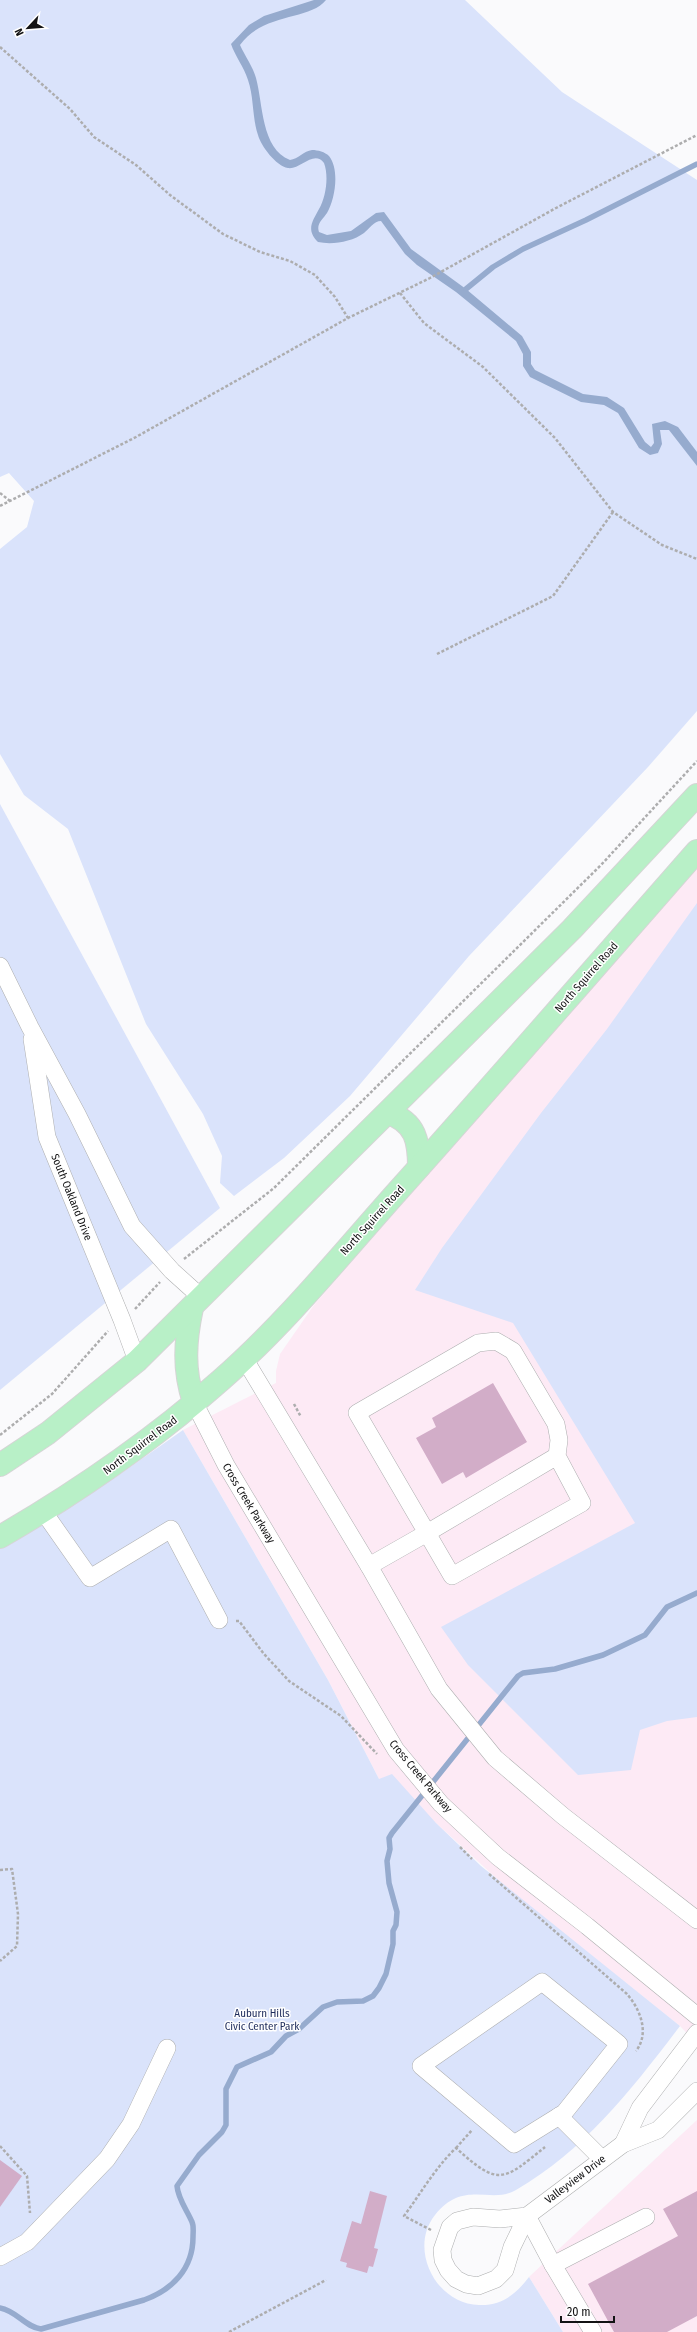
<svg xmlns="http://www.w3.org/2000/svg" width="697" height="2332" viewBox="0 0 697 2332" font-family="'Fira Sans Condensed',sans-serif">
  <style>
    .commercial { fill: #fdeaf5 }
    .green { fill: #dae3fb }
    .water { fill: #96abce }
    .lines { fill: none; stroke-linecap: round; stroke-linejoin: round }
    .stream { stroke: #96abce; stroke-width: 5.5 }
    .building { fill: #d2adc8 }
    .minor-casing { stroke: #adaeaf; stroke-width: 18 }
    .major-casing { stroke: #d5d5d5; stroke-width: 24 }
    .path { stroke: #adadae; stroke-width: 2.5; stroke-dasharray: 3 2; stroke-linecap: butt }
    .minor { stroke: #fff; stroke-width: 17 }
    .major { stroke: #b8f0c7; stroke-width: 22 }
    .labels { text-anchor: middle; stroke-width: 3; stroke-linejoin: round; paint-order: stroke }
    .street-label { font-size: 11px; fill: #131314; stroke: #fff }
    .park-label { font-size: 11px; fill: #1e2c5b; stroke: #fff }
  </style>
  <rect width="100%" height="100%" fill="#fafafc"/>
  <g class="commercial">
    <path d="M697,867V2044L680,2026L507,1888L436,1823L379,1779L328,1680L183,1430L276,1383V1371L280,1354L314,1305Z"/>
    <path d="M697,2120V2332H563L529,2277Z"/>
  </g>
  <g class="green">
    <path d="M0,0H465L562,92L697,180V711L648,767L469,956L350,1096L284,1158L234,1196L220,1183L222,1156L203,1114L146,1024L68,829L24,795L0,754V549L27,527L34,501L9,473L0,477Z"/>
    <path d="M0,804L220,1208L0,1390Z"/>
    <path d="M697,903V1717L667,1721L640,1730L631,1770L578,1775L468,1665L441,1627L635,1523L513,1323L415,1290L442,1248L541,1113L607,1029Z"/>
    <path d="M183,1430L328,1680L379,1779L392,1774L436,1823L481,1866L680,2026C632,2089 585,2150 516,2190C491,2205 464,2179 435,2215C408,2249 436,2304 479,2305C502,2306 516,2294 529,2277L563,2332H0V1547L116,1477Z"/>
  </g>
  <path class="water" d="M314,0H326C309,21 264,12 240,45C245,56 253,67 256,78C263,103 261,149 290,160C298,159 304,151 312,150C318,150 325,152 329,156C340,170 335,199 327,213C323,219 316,224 319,232L327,235L351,231L376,213L384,212L411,249L466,289L522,336L531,352V364L535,370L583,394L607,397L624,408L645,442L651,447L654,443L652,424L665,421L678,427L697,452V466L669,430H660L662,444L658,453L650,455L639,448L618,413L604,405L581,402L530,377L523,366V354L516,341L456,292L417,265L405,254L381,221C374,221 369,229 364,233C352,242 332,245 318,242C306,230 312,222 319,209C326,197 329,176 324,163C314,149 300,170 288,168C276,166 261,146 258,135C252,117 254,97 248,80C244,67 235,56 231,44L249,25L264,16Z"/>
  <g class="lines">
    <g class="stream">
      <path d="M466,289L493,267L523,249L586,220L697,164"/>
      <path d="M0,2308C17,2311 25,2327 41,2329L144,2300C172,2290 193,2269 193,2237C193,2232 194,2226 192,2222C187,2210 178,2199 177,2186L199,2155L222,2132L226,2125V2089L237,2067L271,2052L286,2036L299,2029L323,2007L337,2002L363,2001L373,1996L379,1988L386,1974L393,1944V1931L396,1925L397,1912L389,1883L387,1861L390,1849L389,1838L392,1833L518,1676L523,1673L555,1669L603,1655L645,1635L667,1607L697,1593"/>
    </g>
  </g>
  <g class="building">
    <path d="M493,1383L527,1442L466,1478L463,1472L442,1484L416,1438L436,1427L432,1418Z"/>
    <path d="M0,2160L22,2176L0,2207Z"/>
    <path d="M370,2191L387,2196L374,2248L378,2249L373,2267L369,2266L367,2273L346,2267L347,2263L340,2261L352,2221L361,2224Z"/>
    <path d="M697,2191V2316L667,2332H614L588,2284L678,2236L663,2209Z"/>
  </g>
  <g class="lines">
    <defs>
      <g id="minor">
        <path d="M0,966L30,1027L77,1114L132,1226L172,1271L202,1298"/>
        <path d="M32,1039L47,1137L122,1320L137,1361"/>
        <path d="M244,1358L369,1566L439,1689L495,1758L563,1816L697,1920"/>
        <path d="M194,1402L226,1465L396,1750L441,1804L498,1857L587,1926L697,2016"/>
        <path d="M43,1511L90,1578L171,1529L219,1620"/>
        <path d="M369,1566L427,1533L357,1413L478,1343L496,1341L513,1351L556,1424L559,1440L557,1456L582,1503L452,1576L427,1533L557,1456"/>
        <path d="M542,1982L619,2044L564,2113L514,2144L421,2066Z"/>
        <path d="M559,2116L602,2159"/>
        <path d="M623,2144L640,2108L697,2033"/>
        <path d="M527,2216L500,2219L473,2217L457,2221L450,2227L442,2250L443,2260L448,2270L456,2279L466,2284L478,2286L496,2279L505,2270L512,2247L527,2216L623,2144L658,2130L697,2091"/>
        <path d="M527,2216L553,2265L593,2332"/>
        <path d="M0,2257L27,2242L107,2159L131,2124L167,2048"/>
        <path d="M553,2265L646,2217"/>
      </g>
      <g id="major">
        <path d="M388,1113C416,1122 419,1142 419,1167"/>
        <path d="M192,1308C185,1341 183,1370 194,1402"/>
        <path d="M0,1465L48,1433L137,1361L572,929L697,795"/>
        <path d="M0,1537C79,1491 153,1440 221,1380C285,1324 340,1256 397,1192C498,1079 597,965 697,851"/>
      </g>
    </defs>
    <use href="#minor" class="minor-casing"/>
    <use href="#major" class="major-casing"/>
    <g class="path">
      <path d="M0,47L70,109L94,137L136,165L170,195L223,234L260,252L290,261L315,275L335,297L348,318"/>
      <path d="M400,293L424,323L483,367L555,438L613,512L662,545L697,559"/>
      <path d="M0,493L10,501"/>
      <path d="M0,506L136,437L348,318L430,278L556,208L697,135"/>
      <path d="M437,654L553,596L613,512"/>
      <path d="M184,1259L274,1188L601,865L697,761"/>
      <path d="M135,1309L160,1282"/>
      <path d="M294,1404L301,1417"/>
      <path d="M0,1435L52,1394L108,1331"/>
      <path d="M236,1621H239L264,1654L289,1681L341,1716L377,1754"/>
      <path d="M460,1847L472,1859"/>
      <path d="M0,1870L12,1869L18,1914L17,1946L0,1961"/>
      <path d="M489,1874L627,1994C640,2009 650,2033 636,2051"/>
      <path d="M0,2146L27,2176L30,2213"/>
      <path d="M456,2148L472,2130"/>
      <path d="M431,2230L404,2216C421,2193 435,2168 456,2148C499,2187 503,2181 545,2147"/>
      <path d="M229,2332L326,2280"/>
    </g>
    <use href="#minor" class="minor"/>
    <use href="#major" class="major"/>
  </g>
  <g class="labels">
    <g class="street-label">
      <text transform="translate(586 977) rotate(-49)" y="4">North Squirrel Road</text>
      <text transform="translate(72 1197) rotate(68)" y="4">South Oakland Drive</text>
      <text transform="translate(372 1220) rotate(-48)" y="4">North Squirrel Road</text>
      <text transform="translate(140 1445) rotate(-37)" y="4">North Squirrel Road</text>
      <text transform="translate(249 1503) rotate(59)" y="4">Cross Creek Parkway</text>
      <text transform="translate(421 1776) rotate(50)" y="4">Cross Creek Parkway</text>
      <text transform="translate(575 2179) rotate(-37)" y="4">Valleyview Drive</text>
    </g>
    <g class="park-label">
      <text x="262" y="2017">Auburn Hills<tspan x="262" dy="13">Civic Center Park</tspan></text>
    </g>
  </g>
  <g transform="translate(28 28) rotate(244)" stroke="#ffffff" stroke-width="3" paint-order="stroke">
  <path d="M0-3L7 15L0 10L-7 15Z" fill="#131314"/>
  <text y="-6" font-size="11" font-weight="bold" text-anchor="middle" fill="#131314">N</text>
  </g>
  <path d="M561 2316v6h53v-6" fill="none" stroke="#131314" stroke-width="2"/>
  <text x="567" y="2316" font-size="12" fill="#131314" stroke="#ffffff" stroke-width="3" paint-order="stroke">20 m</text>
</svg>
